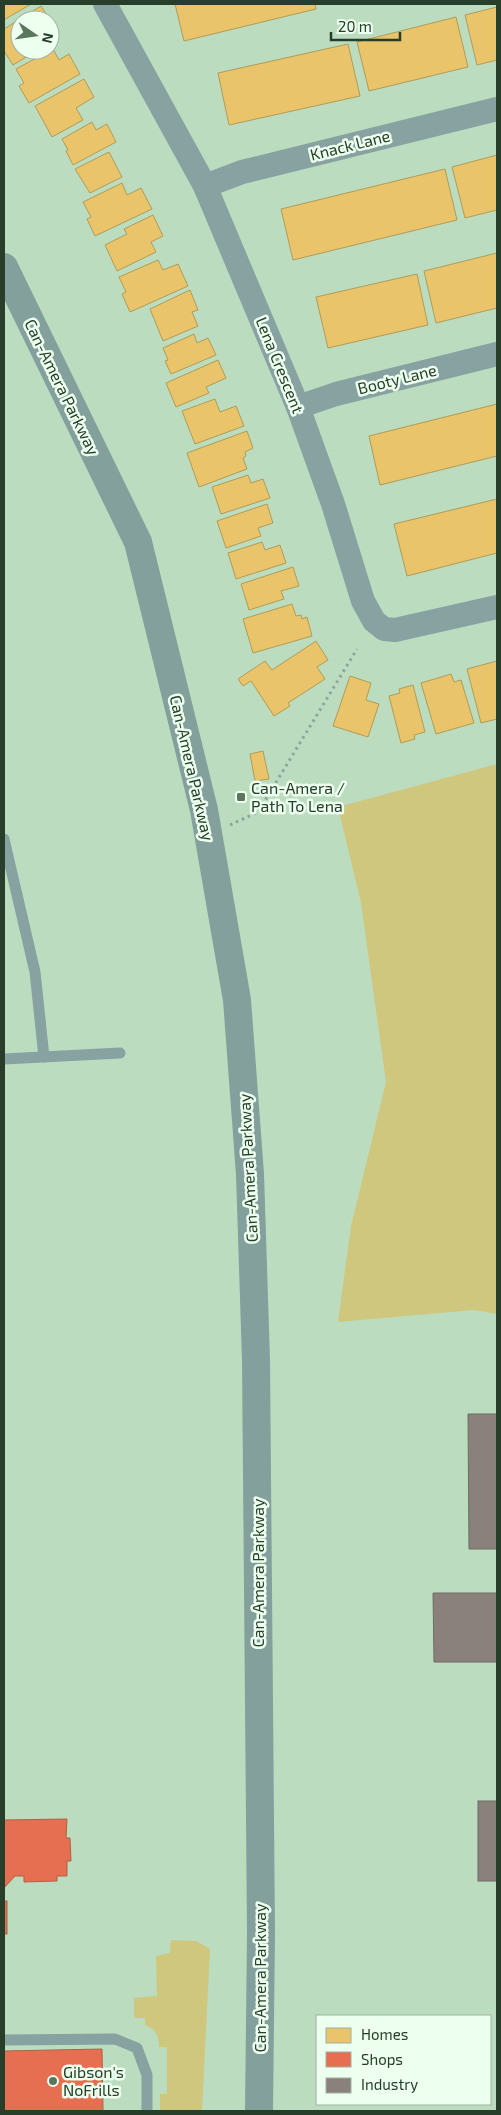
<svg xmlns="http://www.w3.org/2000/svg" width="501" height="2115" viewBox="0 0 501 2115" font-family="'Exo 2',sans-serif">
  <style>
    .green { fill: #cfc77d }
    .homes { fill: #e9c46a; stroke: #af9c57 }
    .shops { fill: #e76f51; stroke: #ad6145 }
    .industry { fill: #8a817c; stroke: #6c6d63 }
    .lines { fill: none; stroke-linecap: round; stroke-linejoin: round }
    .path { stroke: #8ca49c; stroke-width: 3; stroke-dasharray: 2.5 4; stroke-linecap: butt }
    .service { stroke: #87a2a1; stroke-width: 11 }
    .minor { stroke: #87a2a1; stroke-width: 24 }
    .secondary { stroke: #83a09c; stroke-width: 28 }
    .poi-dot { fill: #5b765e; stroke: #edffef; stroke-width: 2 }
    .labels { text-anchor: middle; stroke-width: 5; stroke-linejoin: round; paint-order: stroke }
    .street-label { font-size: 16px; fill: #273f2a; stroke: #edffef }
    .poi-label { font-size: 16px; fill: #273f2a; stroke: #edffef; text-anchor: start }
  </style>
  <rect width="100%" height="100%" fill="#bcdcc0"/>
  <g class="green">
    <path d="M497,764V1314L474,1310L338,1322L351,1226L386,1082L361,903L338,807Z"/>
    <path d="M171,1940L196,1941L210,1949L202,2111H160V2094H167V2047H159C159,2036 156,2029 145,2025V2018H135L134,2016V1998L157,1996L156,1956L170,1953Z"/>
  </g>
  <g class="homes">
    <path d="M4,4H31L4,20Z"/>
    <path d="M175,4H315L316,9L184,41Z"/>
    <path d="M41,6L50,20H20V50H38L13,65L4,51V29Z"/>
    <path d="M497,7V60L477,65L465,15Z"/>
    <path d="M456,17L468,67L369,91L357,42Z"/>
    <path d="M348,44L360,96L229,125L218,73Z"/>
    <path d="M53,49L59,60L69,54L80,74L29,103L19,86L24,83L16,69Z"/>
    <path d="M84,79L94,97L76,108L83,120L52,137L35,106Z"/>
    <path d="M92,122L96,130L107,124L116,142L73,165L66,151L68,150L62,139Z"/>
    <path d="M109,152L122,177L90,193L75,169Z"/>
    <path d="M497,155V210L465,218L452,167Z"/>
    <path d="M445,169L457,220L293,260L281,209Z"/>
    <path d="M122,183L127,195L141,188L152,209L95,236L87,219L91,217L83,202Z"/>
    <path d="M153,215L163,236L151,242L156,252L117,271L105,245L127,234L124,229Z"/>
    <path d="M497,253V308L436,323L424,271Z"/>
    <path d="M158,260L163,270L178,264L188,286L130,312L122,294L126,292L119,277Z"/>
    <path d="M417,274L428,325L328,348L316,297Z"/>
    <path d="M190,290L198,310L192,312L198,326L163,341L150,309Z"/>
    <path d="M194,334L197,343L208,338L216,355L171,374L165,361L168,360L163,348Z"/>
    <path d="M218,360L226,378L206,387L209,393L176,407L166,383Z"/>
    <path d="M215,399L220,412L236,406L244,426L195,444L182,411Z"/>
    <path d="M497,404V456L380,485L369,436Z"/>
    <path d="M247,431L253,448L245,452L246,456L243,458L247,469L199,487L187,453Z"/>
    <path d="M248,475L251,483L263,479L270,498L221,514L212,487Z"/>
    <path d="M497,499V553L407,576L394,524Z"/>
    <path d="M267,504L273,523L258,528L261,536L226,548L217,521Z"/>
    <path d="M262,542L265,550L280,545L286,563L236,579L228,553Z"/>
    <path d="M293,567L299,586L281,591L284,599L249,610L241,584Z"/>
    <path d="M292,604L296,616L301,615L302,619L307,617L312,636L253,653L243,619Z"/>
    <path d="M316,641L328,660L317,667L325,679L288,703L290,706L274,716L251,681L243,686L238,679L265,661L272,670Z"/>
    <path d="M497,661V719L481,723L467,669Z"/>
    <path d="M451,674L454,682L461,680L474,723L436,734L421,683Z"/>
    <path d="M350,676L371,683L366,700L379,704L368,737L333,726Z"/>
    <path d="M413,685L425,732L414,735L415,739L401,743L389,696L400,693L399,689Z"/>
    <path d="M263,751L269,779L255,781L250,754Z"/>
  </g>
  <g class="shops">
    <path d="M67,1819L66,1838H70L71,1861H67V1876H57V1881L24,1882V1876H15L4,1888V1820Z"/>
    <rect x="4" y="1901" width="3" height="33"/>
    <path d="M102,2049L103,2111H4V2051Z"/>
  </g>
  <g class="industry">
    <path d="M468,1414H497V1549H469Z"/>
    <path d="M433,1593H497V1662H434Z"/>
    <rect x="478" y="1801" width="19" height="80"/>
  </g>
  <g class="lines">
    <path class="path" d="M230,825L258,812L357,649"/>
    <g class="service">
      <path d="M4,839L35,972L44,1057"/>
      <path d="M4,1059L120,1053"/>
      <path d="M4,2040L115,2039L137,2048L147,2075V2111"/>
    </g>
    <g class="minor">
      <path d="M105,4L205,186L298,407L333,504L363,601L374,621L384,629L395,630L497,607"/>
      <path d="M205,186L242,172L497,109"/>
      <path d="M298,407L336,394L497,354"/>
    </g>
    <path class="secondary" d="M4,267L138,542L204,810L237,1000L250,1174L256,1360L261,1933L259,2111"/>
  </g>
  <g class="poi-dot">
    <rect x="236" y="792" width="10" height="10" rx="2.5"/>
    <circle cx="53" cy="2081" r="5"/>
  </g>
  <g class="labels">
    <g class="street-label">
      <text transform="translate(350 145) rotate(-14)" y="6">Knack Lane</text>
      <text transform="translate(280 365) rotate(68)" y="6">Lena Crescent</text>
      <text transform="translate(397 379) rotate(-14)" y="6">Booty Lane</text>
      <text transform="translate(62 387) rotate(64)" y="6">Can-Amera Parkway</text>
      <text transform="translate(192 768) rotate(77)" y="6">Can-Amera Parkway</text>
      <text transform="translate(248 1168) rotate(-93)" y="6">Can-Amera Parkway</text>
      <text transform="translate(258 1573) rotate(-90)" y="6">Can-Amera Parkway</text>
      <text transform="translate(260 1978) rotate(-90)" y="6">Can-Amera Parkway</text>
    </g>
    <g class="poi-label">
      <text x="251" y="794">Can-Amera /<tspan x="251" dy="18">Path To Lena</tspan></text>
      <text x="63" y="2078">Gibson's<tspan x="63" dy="18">NoFrills</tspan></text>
    </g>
  </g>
  <rect width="501" height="2115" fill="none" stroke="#273f2a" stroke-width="10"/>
  <rect x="316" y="2015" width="175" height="90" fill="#edffef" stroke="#9eb2a0"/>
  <rect x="326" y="2028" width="25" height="15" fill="#e9c46a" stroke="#9eb2a0"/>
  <text x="361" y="2040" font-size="15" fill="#273f2a">Homes</text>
  <rect x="326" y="2052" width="25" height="15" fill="#e76f51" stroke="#9eb2a0"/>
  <text x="361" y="2065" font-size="15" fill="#273f2a">Shops</text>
  <rect x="326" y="2078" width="25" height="15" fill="#8a817c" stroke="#9eb2a0"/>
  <text x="361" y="2090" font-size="15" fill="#273f2a">Industry</text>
  <g transform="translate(35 35) rotate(103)"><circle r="24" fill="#edffef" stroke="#9eb2a0"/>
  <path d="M0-4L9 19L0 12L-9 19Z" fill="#5b765e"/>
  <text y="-8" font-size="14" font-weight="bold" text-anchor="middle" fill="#273f2a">N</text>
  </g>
  <path d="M331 32v8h69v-8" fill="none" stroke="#273f2a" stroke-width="2.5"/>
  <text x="338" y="32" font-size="15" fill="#273f2a" stroke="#edffef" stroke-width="4" paint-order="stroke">20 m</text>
</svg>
